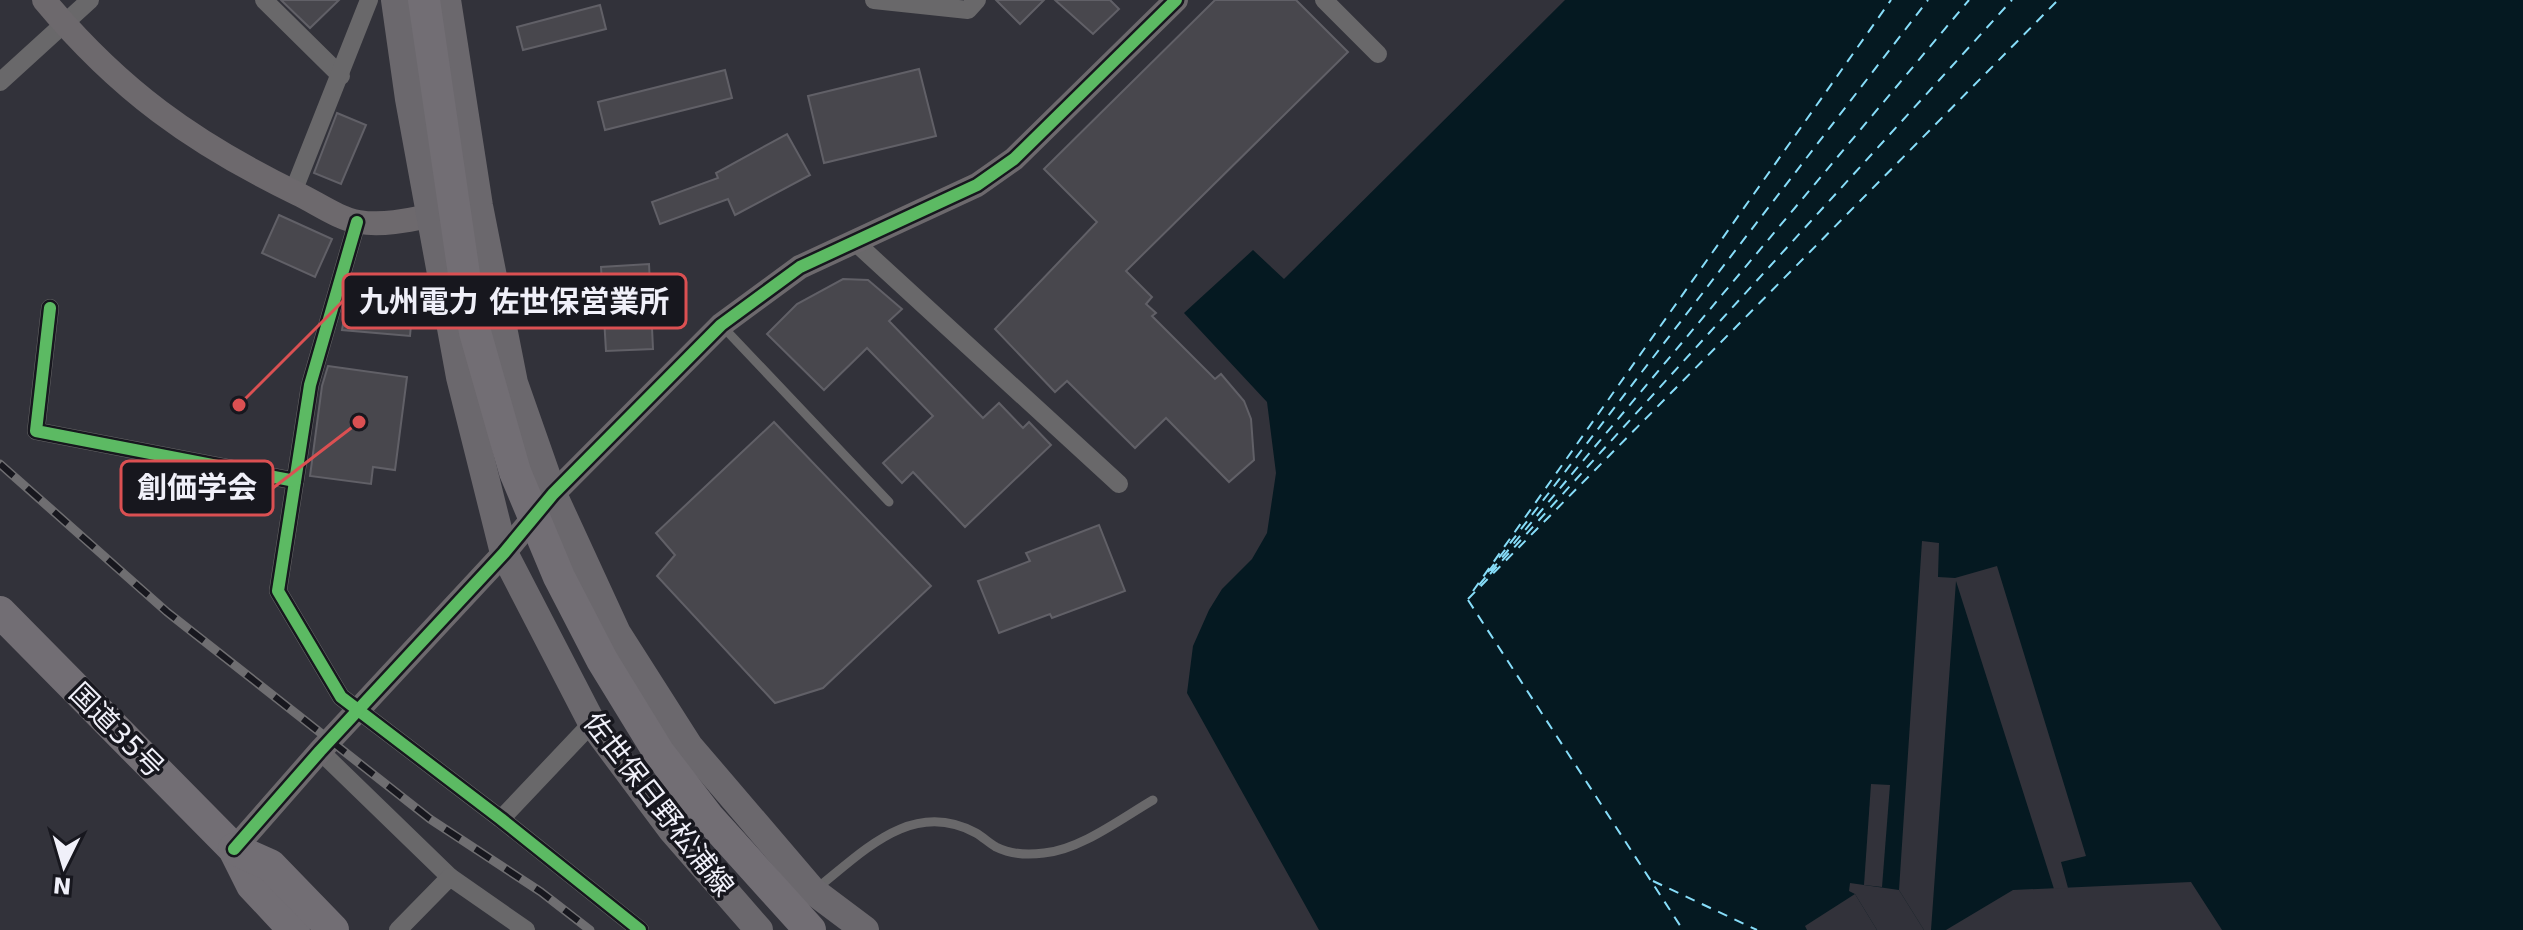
<svg xmlns="http://www.w3.org/2000/svg" width="2523" height="930" viewBox="0 0 2523 930" font-family="'DejaVu Sans','Noto Sans JP',sans-serif">
  <style>
    .water { fill: #051921 }
    .pier { fill: #32323a }
    .lines { fill: none; stroke-linecap: round; stroke-linejoin: round }
    .ferry { stroke: #87ddf9; stroke-width: 2; stroke-dasharray: 10 8; stroke-linecap: butt }
    .building { fill: #48474d; stroke: #616067; stroke-width: 2 }
    .lane { stroke: #69686a; stroke-width: 9 }
    .street { stroke: #69686a; stroke-width: 18 }
    .secondary { stroke: #6d696d; stroke-width: 24 }
    .primary { stroke: #6b686d; stroke-width: 28 }
    .highway { stroke: #726e74; stroke-width: 32 }
    .rail-casing { stroke: #6f6e71; stroke-width: 9 }
    .rail { stroke: #17171e; stroke-width: 6; stroke-dasharray: 18; stroke-linecap: butt }
    .highway-bridge { stroke: #726e74; stroke-width: 32 }
    .cycleway-casing { stroke: #17171e; stroke-width: 17 }
    .cycleway { stroke: #5cba63; stroke-width: 12 }
    .labels { text-anchor: middle; stroke-width: 7; stroke-linejoin: round; paint-order: stroke }
    .street-label { font-size: 28px; fill: #f0f0f9; stroke: #17171e }
    .leader { fill: none; stroke: #db5052; stroke-width: 3 }
    .callout-dot { fill: #db5052; stroke: #17171e; stroke-width: 3 }
    .callout { fill: #17171e; stroke: #db5052; stroke-width: 3 }
    .callout-label { font-size: 30px; text-anchor: middle; font-weight: bold; fill: #f0f0f9 }
  </style>
  <rect width="100%" height="100%" fill="#32323a"/>
  <path class="water" d="M1565,0H2523V930H2222L2191,882L2013,890L1946,930H1924L1899,890L1850,883L1849,891L1855,894L1877,930H1319L1187,693L1193,646L1209,610L1222,589L1252,559L1267,533L1276,473L1267,402L1184,313L1253,250L1284,279Z"/>
  <g class="pier">
    <path d="M1922,541L1939,543L1938,577L1955,578L1997,566L2086,856L2061,862L2068,888L2054,889L1956,581L1931,930H1924L1899,890Z"/>
    <path d="M1871,784L1890,785L1882,887L1864,885Z"/>
    <path d="M1855,894L1877,930H1807L1805,926Z"/>
  </g>
  <g class="lines">
    <g class="ferry">
      <path d="M1488,572L1928,0"/>
      <path d="M1490,574L2012,0"/>
      <path d="M1479,585L1969,0"/>
      <path d="M1473,591L1891,0"/>
      <path d="M1468,599L2058,0"/>
      <path d="M1468,600L1683,930"/>
      <path d="M1653,881L1757,930"/>
    </g>
  </g>
  <g class="building">
    <path d="M281,0H339L310,28Z"/>
    <path d="M996,0H1044L1020,24Z"/>
    <path d="M1055,0H1110L1119,9L1093,34Z"/>
    <path d="M1215,0H1296L1348,52L1126,271L1152,297L1146,304L1156,313L1152,316L1215,379L1221,374L1244,401L1251,419L1254,460L1229,482L1166,418L1135,448L1067,381L1055,392L995,329L1097,222L1044,169Z"/>
    <path d="M600,5L606,29L523,50L517,27Z"/>
    <path d="M919,69L936,136L824,163L808,96Z"/>
    <path d="M725,70L732,98L605,130L598,102Z"/>
    <path d="M337,113L366,125L341,184L314,173Z"/>
    <path d="M787,134L810,175L735,215L728,199L660,224L652,202L718,178L716,173Z"/>
    <path d="M279,215L332,239L315,277L262,253Z"/>
    <path d="M649,264L653,349L606,351L601,267Z"/>
    <path d="M843,279L868,280L902,309L889,321L983,418L999,403L1023,428L1029,422L1051,445L965,527L913,472L902,483L883,463L933,416L867,348L824,390L767,334L797,304Z"/>
    <path d="M348,297L413,303L410,336L342,330Z"/>
    <path d="M328,366L407,377L395,470L373,467L371,484L310,476L322,386Z"/>
    <path d="M774,422L931,586L823,688L775,703L657,576L675,555L656,533Z"/>
    <path d="M1099,525L1125,591L1052,618L1050,614L999,633L978,581L1030,561L1026,553Z"/>
  </g>
  <g class="lines">
    <g class="lane">
      <path d="M723,327L889,502"/>
      <path d="M816,889C863,852 912,798 976,833C983,837 989,843 996,847C1010,854 1029,855 1044,853C1080,850 1122,818 1153,800"/>
    </g>
    <g class="street">
      <path d="M264,0L341,76"/>
      <path d="M874,0L968,10L977,0"/>
      <path d="M1324,0L1378,54"/>
      <path d="M0,82L90,0"/>
      <path d="M293,192L369,0"/>
      <path d="M357,222L310,385L278,591L341,697L501,819L640,930"/>
      <path d="M855,242L1119,484"/>
      <path d="M50,308L36,431L295,481"/>
      <path d="M320,751L450,877"/>
      <path d="M501,819L592,723"/>
      <path d="M398,930L450,877L526,930"/>
    </g>
    <g class="secondary">
      <path d="M44,0C119,90 193,143 298,194C317,203 339,219 359,222C388,227 421,217 449,212"/>
      <path d="M234,849L320,751L504,553L553,494L721,325L800,267L977,185L1014,159L1176,0"/>
    </g>
    <g class="primary">
      <path d="M395,0L409,99L460,377L504,553L592,723L671,829L759,930"/>
      <path d="M447,0L479,206L514,383L553,494L617,633L689,746L813,891L865,930"/>
    </g>
    <g class="highway">
      <path d="M0,612L234,849L252,885L294,930"/>
      <path d="M234,849L270,865L333,930"/>
    </g>
    <defs>
      <path id="rail" d="M0,464L167,612L430,819L541,892L590,930"/>
    </defs>
    <use href="#rail" class="rail-casing"/>
    <use href="#rail" class="rail"/>
    <path class="highway-bridge" d="M424,0L465,281L475,332L515,472L559,577L602,660L659,753L709,818L810,930"/>
    <defs>
      <g id="cycleway">
        <path d="M357,222L310,385L278,591L341,697L501,819L640,930"/>
        <path d="M50,308L36,431L295,481"/>
        <path d="M234,849L320,751L504,553L553,494L721,325L800,267L977,185L1014,159L1176,0"/>
      </g>
    </defs>
    <use href="#cycleway" class="cycleway-casing"/>
    <use href="#cycleway" class="cycleway"/>
  </g>
  <g class="labels">
    <g class="street-label">
      <text transform="translate(117 730) rotate(45)" y="10">国道35号</text>
      <text transform="translate(659 804) rotate(52)" y="10">佐世保日野松浦線</text>
    </g>
  </g>
  <path class="leader" d="M239 405L343 301M359 422L273 488"/>
  <g class="callout-dot">
    <circle cx="239" cy="405" r="8"/>
    <circle cx="359" cy="422" r="8"/>
  </g>
  <g class="callout">
    <rect x="343" y="274" width="343" height="54" rx="8"/>
    <rect x="121" y="461" width="152" height="54" rx="8"/>
  </g>
  <g class="callout-label">
    <text x="514" y="312">九州電力 佐世保営業所</text>
    <text x="197" y="498">創価学会</text>
  </g>
  <g transform="translate(64 866) rotate(185)" stroke="#17171e" stroke-width="6" paint-order="stroke">
  <path d="M0-6L14 30L0 20L-14 30Z" fill="#f0f0f9"/>
  <text y="-12" font-size="22" font-weight="bold" text-anchor="middle" fill="#f0f0f9">N</text>
  </g>
</svg>
